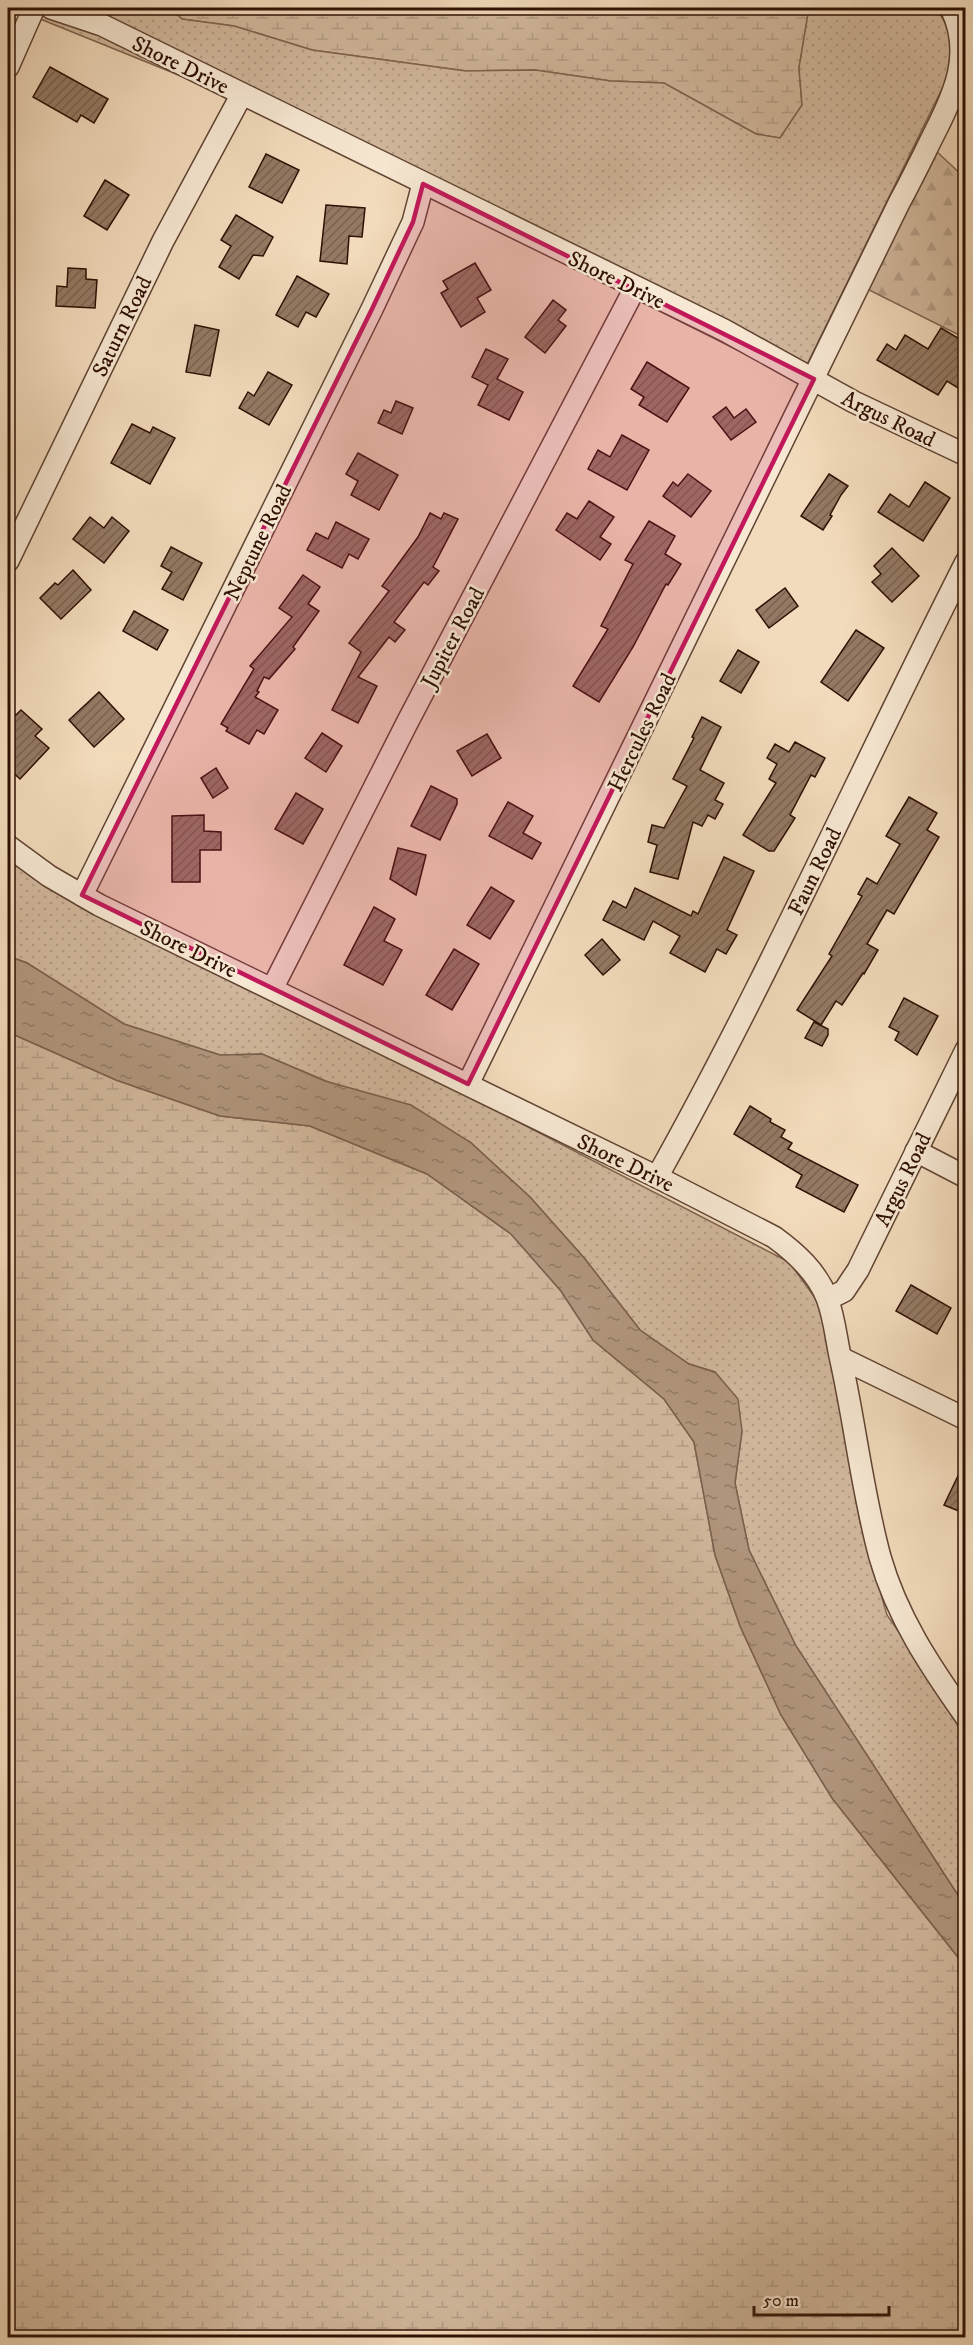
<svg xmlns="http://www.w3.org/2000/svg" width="973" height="2345" viewBox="0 0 973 2345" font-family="'IM FELL DW Pica',serif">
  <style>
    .forest { fill: url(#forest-firs); stroke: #806450; stroke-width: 1.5 }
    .wetland { fill: url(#wetland-marsh); stroke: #806450; stroke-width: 1.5 }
    .park { fill: url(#park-dots); stroke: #806450; stroke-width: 1.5 }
    .water { fill: url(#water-ripples); stroke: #7c604d; stroke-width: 1.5 }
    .building { fill: url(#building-hatch); stroke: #2f1004; stroke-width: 1.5 }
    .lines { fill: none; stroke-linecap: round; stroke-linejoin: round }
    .street-casing { stroke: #604332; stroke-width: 24 }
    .street { stroke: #f7e8d3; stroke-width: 21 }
    .marked { fill: #c2185b; fill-opacity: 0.2; stroke: #c2185b; stroke-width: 4.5; stroke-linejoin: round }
    .labels { text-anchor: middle; stroke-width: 5; stroke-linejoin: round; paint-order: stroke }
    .street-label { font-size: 22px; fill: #2f1004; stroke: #f7e8d3 }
  </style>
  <defs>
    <pattern id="forest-firs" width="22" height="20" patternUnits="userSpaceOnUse" patternTransform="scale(1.5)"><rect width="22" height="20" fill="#d1b89d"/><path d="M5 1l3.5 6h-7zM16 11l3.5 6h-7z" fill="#b49d86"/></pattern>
    <pattern id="wetland-marsh" width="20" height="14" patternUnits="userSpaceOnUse" patternTransform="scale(1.5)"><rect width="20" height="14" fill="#d1b89d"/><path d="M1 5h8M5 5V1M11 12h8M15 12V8" fill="none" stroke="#b49d86"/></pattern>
    <pattern id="park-dots" width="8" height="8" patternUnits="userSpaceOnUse" patternTransform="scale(1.5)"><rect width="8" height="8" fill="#d1b89d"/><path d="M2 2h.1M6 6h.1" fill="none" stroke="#b49d86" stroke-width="1.8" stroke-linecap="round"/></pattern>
    <pattern id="water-ripples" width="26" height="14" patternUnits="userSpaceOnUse" patternTransform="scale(1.5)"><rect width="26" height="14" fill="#b0967d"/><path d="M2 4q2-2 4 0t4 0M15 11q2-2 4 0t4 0" fill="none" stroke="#907964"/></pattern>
    <pattern id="building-hatch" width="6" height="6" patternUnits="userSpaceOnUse" patternTransform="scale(1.5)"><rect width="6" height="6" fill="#947a64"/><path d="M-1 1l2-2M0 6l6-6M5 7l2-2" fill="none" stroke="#796350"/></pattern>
  </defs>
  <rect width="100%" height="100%" fill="#f2dbbc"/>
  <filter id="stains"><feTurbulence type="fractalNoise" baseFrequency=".00333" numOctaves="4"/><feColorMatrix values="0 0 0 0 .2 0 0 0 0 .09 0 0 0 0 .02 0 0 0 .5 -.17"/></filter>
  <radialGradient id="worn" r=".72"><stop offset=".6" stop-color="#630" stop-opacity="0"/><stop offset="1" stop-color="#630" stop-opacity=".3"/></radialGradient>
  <path class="forest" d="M919,135L965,178V338L849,280Z"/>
  <g class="wetland">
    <path d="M170,8H809L799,68L802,105L780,138L756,134L664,83L611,81L535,70L466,71L312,50L234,26L182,19Z"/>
    <path d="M8,1032L116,1080L220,1116L310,1126L427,1174L511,1234L561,1291L593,1340L664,1399L694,1442L715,1555L740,1626L781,1715L832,1798L965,1966V2337H8Z"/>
  </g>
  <g class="park">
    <path d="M13,8H170L182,19L234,26L312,50L466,71L535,70L611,81L664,83L756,134L780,138L802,105L799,68L809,8H937L960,52L798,383L769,366L228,95Z"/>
    <path d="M8,854L271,994L789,1262L829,1317L860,1522L887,1615L965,1727V1906L796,1646L749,1550L735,1483L742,1431L715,1372L689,1364L640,1330L585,1259L530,1197L470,1142L262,1054L220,1055L124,1024L27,963L8,956Z"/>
  </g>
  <path class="water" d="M8,956L27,963L124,1024L220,1055L262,1054L325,1081L411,1105L470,1142L530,1197L585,1259L640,1330L689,1364L715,1372L738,1399L742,1431L735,1483L749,1550L796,1646L965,1906V1966L832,1798L781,1715L740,1626L715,1555L694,1442L664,1399L593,1340L561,1291L511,1234L427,1174L310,1126L220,1116L116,1080L8,1032Z"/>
  <g class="building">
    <path d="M50,67L108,99L94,123L81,115L77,122L33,97Z"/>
    <path d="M266,154L299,170L282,203L249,187Z"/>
    <path d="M105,180L129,195L107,230L84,216Z"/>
    <path d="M326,205L365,208L362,237L349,236L347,264L320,261Z"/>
    <path d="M236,215L273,237L263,256L253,255L239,279L219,267L231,246L221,240Z"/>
    <path d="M475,263L491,290L477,298L485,312L461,327L441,293L448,289L443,281Z"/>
    <path d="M68,268L86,269V279L97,280L95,308L56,306L57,286L67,287Z"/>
    <path d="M297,276L329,294L316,317L306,312L298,327L276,315Z"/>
    <path d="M553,300L566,310L558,320L566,326L545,353L525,337Z"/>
    <path d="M195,325L219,330L210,376L186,372Z"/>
    <path d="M941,328L966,343V393L947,381L938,395L877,360L887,344L896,350L905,335L928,349Z"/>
    <path d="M486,349L508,359L497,379L523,392L509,420L478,405L488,385L472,377Z"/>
    <path d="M647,362L689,388L667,422L639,405L644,397L631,389Z"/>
    <path d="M268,372L292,385L269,425L239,408L248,392L254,396Z"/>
    <path d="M396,401L413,408L402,434L378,423L384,410L391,413Z"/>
    <path d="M726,407L734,418L746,409L756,422L731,440L713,417Z"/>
    <path d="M132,424L150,433L153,427L175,438L150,484L111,463Z"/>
    <path d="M622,435L649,450L627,490L588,469L598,450L610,457Z"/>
    <path d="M358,453L398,475L379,510L351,495L358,481L346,474Z"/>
    <path d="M688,474L711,491L691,517L663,496L673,482L678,486Z"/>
    <path d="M829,474L848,486L841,495L830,515L832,516L823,530L801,516Z"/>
    <path d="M925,482L950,498L923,541L878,512L890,494L909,507Z"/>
    <path d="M589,501L614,517L600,537L611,544L600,560L556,530L567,513L577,519Z"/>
    <path d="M430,513L441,519L444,513L458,519L433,567L439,571L428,585L424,582L394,622L405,630L395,642L389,637L358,677L377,686L358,723L332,710L361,652L349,643L389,591L382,586L418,537Z"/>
    <path d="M90,517L104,528L112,517L129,531L104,563L73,539Z"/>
    <path d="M649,521L675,536L665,554L681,564L668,585L666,584L633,647L599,702L573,686L608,629L601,626L633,564L625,560Z"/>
    <path d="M336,522L369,539L358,559L349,554L342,568L307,550L316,533L328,539Z"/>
    <path d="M171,547L202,563L183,600L162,589L172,572L161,566Z"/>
    <path d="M892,548L919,576L892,602L872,582L881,574L874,566Z"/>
    <path d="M73,570L91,590L61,619L40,598L55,583L58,585Z"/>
    <path d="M303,575L320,587L308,604L319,611L293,647L295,649L269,679L264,677L257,691L259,692L255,697L278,710L264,734L257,730L249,744L226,731L228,728L221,724L254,669L250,666L292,617L279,608Z"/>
    <path d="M785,588L798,606L769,628L756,610Z"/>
    <path d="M134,611L168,630L157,650L123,631Z"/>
    <path d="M856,630L884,648L848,701L821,682Z"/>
    <path d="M738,650L759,662L741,693L720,681Z"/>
    <path d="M99,692L124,719L94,747L69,720Z"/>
    <path d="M8,707L16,715L21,710L42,729L35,736L49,748L20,779L8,768Z"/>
    <path d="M702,717L721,727L700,770L724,783L715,800L723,804L715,819L708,815L702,826L693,822L678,879L650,872L657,845L648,842L652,825L664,828L687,786L673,779L694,738L692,737Z"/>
    <path d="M322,733L342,746L326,772L305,758Z"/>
    <path d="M487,734L501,758L472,776L457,751Z"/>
    <path d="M795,742L825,758L815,777L811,775L790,815L795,818L774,851H769L743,835L776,783L769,779L777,764L767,758L775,744L789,752Z"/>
    <path d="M216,768L228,788L213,798L201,778Z"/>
    <path d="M431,786L457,799V804L440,840L411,826Z"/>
    <path d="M296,793L323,809L303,844L275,829Z"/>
    <path d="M909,797L937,813L927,830L939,837L894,914L887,910L867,944L878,950L864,974L863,973L842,1005L836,1001L821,1025L797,1010L832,956L829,954L862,896L858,894L867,878L877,884L900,844L886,836Z"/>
    <path d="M508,802L533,816L523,833L541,843L532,859L489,836Z"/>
    <path d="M204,815V831L221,832V850H200V882H172V816Z"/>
    <path d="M398,848L426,855L416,895L390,879Z"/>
    <path d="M724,857L754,871L727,930L737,935L726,954L717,949L705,972L670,953L680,936L653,921L644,940L603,920L613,901L626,908L635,888L691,916L693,911L698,914Z"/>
    <path d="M491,887L514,901L490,939L467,925Z"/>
    <path d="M374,907L395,919L384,941L402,950L383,985L344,965Z"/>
    <path d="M602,939L620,960L603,975L585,955Z"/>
    <path d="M454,949L479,964L452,1010L426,995Z"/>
    <path d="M904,998L938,1016L917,1055L895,1040L899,1032L889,1027Z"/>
    <path d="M814,1022L828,1029V1035L822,1046L805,1038Z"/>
    <path d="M750,1106L771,1119L770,1122L785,1130L781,1137L792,1143L788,1149L858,1185L844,1212L796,1187L802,1175L734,1134Z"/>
    <path d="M911,1285L951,1308L937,1334L896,1311Z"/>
    <path d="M966,1459V1514L944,1505Z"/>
  </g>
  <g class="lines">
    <defs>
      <g id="street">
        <path d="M51,8L102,25L724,330L854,402L966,455"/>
        <path d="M8,67L34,8"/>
        <path d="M8,561L163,241L242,94"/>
        <path d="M8,846L49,876L99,905L657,1177L774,1237C796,1253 817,1272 827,1298C834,1316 836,1337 840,1356C855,1422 862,1491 880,1557C897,1617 930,1666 966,1717"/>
        <path d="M82,895L372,309L413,222L423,184"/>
        <path d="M272,989L407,723L635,288"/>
        <path d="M468,1084L900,201C912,179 923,156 934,134C955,93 973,53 951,8"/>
        <path d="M916,1151L966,1177"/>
        <path d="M657,1177C769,977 862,766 966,562"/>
        <path d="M828,1299L844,1291L858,1270L966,1050"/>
        <path d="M841,1358L966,1419"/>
      </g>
    </defs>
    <use href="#street" class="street-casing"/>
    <use href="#street" class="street"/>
  </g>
  <path class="marked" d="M423,184L814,379L468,1084L82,895L372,309L413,222Z"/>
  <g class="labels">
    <g class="street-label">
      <text transform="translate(181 64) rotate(26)" y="8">Shore Drive</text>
      <text transform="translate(617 279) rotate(26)" y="8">Shore Drive</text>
      <text transform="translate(121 326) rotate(-64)" y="8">Saturn Road</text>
      <text transform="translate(889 418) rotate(26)" y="8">Argus Road</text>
      <text transform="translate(257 542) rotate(-64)" y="8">Neptune Road</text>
      <text transform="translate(452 637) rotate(-62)" y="8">Jupiter Road</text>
      <text transform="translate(641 732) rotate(-64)" y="8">Hercules Road</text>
      <text transform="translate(814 871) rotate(-64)" y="8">Faun Road</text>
      <text transform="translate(189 948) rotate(26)" y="8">Shore Drive</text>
      <text transform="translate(626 1162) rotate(26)" y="8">Shore Drive</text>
      <text transform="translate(902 1179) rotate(-64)" y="8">Argus Road</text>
    </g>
  </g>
  <rect width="973" height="2345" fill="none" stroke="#f2dbbc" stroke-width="30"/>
  <rect x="9" y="9" width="955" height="2327" fill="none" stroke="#2f1004" stroke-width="3"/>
  <rect x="15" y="15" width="943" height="2315" fill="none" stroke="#2f1004" stroke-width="1.5"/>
  <path d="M754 2306v9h135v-9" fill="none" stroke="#2f1004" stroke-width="3"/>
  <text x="763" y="2306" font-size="18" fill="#2f1004" stroke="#f7e8d3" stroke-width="4.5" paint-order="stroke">50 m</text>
  <rect width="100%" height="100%" filter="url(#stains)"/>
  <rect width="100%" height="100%" fill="url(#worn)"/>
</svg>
